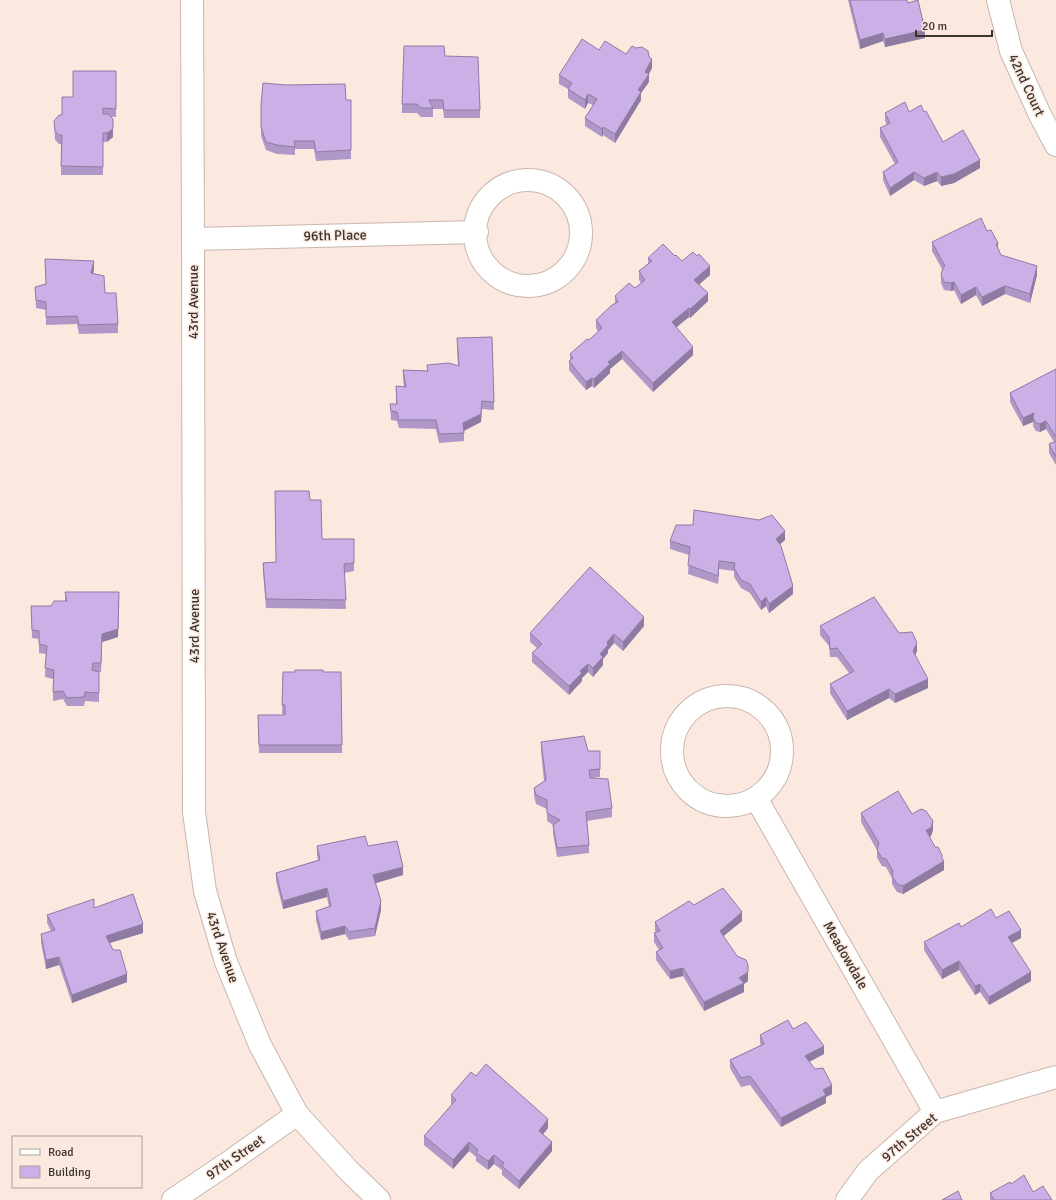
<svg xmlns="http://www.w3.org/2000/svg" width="1056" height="1200" viewBox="0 0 1056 1200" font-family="Signika,sans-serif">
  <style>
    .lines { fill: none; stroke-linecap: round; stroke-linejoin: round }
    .minor-casing { stroke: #c9b7ae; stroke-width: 24 }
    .minor { stroke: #fff; stroke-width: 22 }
    .wall { fill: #af97c8 }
    .shaded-wall { fill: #8e7ba2 }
    .building { fill: #cbb0e8; stroke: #8e7ba2 }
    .labels { text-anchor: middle; stroke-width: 3; stroke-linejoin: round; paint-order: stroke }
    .street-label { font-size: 14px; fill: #3a332f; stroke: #fbe8df }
  </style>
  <rect width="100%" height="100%" fill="#fbe8df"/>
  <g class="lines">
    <defs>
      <g id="minor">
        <path d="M192,0L193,239L194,812L205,891L226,962L260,1045L297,1114L349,1171L379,1200"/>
        <path d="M998,0L1011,51L1040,115L1056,145"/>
        <circle cx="528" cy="233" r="53"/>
        <path d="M193,239L477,232"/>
        <circle cx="727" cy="751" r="55"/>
        <path d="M756,798L935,1112"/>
        <path d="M173,1200L225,1165L297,1114"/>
        <path d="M847,1200L868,1171L935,1112L1056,1077"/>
      </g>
    </defs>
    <use href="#minor" class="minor-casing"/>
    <use href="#minor" class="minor"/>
  </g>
  <g class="wall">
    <path d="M848,0H907L908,3L925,38L885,47L883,41L860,49Z"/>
    <path d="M599,50L626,54L652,68L649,74V82L641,93V100L615,143L603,135L602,137L585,126V118L593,105L588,103L585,109L568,98V89L559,84V75Z"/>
    <path d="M445,56L480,110V118H444L443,109H433V117H421L417,113H402V104Z"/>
    <path d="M116,71V117H111L113,137L107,142H103V175H61V144H59L55,140L54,121L62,115L73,97Z"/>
    <path d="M346,100H351V159L316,161L314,149H295V155L277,154L266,150L261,136V105Z"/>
    <path d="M909,112H924L943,142L980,168L954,183L941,186L937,181L924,186L914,180L890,196L883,180V172L895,164L880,137V128L887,125L885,121V113Z"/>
    <path d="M987,231L998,250L1001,255L1037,275L1030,303L1005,294L982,306L976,295L961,304L954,290L951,291L944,290L941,283V275L942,269L932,251V242Z"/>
    <path d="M675,256L682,261L710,275L699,284L708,301L690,318L689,317L676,327L693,355L653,392L622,359L610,369V373L594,388L592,386L586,390L569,370V361L570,360V354L589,340L598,332L596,328V320L615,304V296L635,288L641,283L639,280V271L648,264V258Z"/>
    <path d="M94,270L93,273L105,293L118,324V333L79,334L77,324L46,325V310L36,308L35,287L46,284Z"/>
    <path d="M457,338L494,402V410L482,409L481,422L464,431V441L439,443L436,429L399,428L397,421L391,420L390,404H396V386L404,387L403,379V370L427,371V365L458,366L457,347Z"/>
    <path d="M1056,369V465L1049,453V444L1054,442L1046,429L1040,432L1036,431L1033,426V422L1023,426L1010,402V393Z"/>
    <path d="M310,500L322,539H354V571L344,573L346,609L266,608L263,571V563L276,562Z"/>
    <path d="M785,540L780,544L793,594L769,613L766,606L761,610L750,593L741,588L734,577V571L719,569L718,584L688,574L689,555L670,549V541Z"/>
    <path d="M65,592L119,601L118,637L102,642L101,672H98H99V702L85,701L84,706H67L63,699L53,701V679L45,677L46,654L39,653V639L32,638L31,606H51L65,601Z"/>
    <path d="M644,626L623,651L614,643L608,650V653L603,659V665L593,677L588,672L582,678V681L569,695L532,662V653L537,648L530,642V633Z"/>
    <path d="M820,626L899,633L917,651L915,655L928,688L895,703L889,698L847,720L830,693V684L849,673L837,657H830L829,646L820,635Z"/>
    <path d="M283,672H341L342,753H259L258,715H285V714H282Z"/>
    <path d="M541,742L588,751L600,769V777L592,778L612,808V817L587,821L589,845V853L557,857L553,833V825L547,821V809L536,804L534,796V788L544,781L541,751Z"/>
    <path d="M861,813L912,814L933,830L931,836L929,837L942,859L944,870L903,894L897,892L892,884V878L886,867L882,866L877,858V850L861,822Z"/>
    <path d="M317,846H368L403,875L375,883L381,910L375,936L349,940L345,934L321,940L316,920V911L329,907L327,897L283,909L276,881V873L318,860L317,855Z"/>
    <path d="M694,905L742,921L723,936L748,981L744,984V992L704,1011L683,976L670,979L656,960V952L659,950L654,942V933L656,932L655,931V922Z"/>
    <path d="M94,908L143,933L110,943L127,982L72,1003L59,965L46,969L41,942V934L51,931L47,923V915Z"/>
    <path d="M996,918L1021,938L1012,943L1031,981L989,1005L980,992L975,995L959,970L942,979L924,950V942L961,927Z"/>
    <path d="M793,1029L824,1054L809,1062L832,1094L826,1097V1103L781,1127L750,1085L741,1087L730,1068V1060L761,1045L760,1043V1035Z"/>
    <path d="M476,1076L548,1128L543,1134L552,1151L519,1189L502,1175V1170L494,1164L488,1170L476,1161V1157L469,1151L453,1169L424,1145V1136L452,1105L451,1104V1095Z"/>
    <path d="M1011,1184L1033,1192L1052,1200H990V1193Z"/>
  </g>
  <g class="shaded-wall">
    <path d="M925,30V38L885,47V39Z"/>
    <path d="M883,33V41L860,49V40Z"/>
    <path d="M652,59V68L648,75L649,74V82L641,93V100L615,143V134L645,72Z"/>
    <path d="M588,94V103L585,109V100Z"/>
    <path d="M603,127V135L602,137V129Z"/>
    <path d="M113,129V137L107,142V133Z"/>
    <path d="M980,160V168L954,183L941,186V177Z"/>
    <path d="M914,172V180L890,196V188Z"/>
    <path d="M937,172V181L924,186V178Z"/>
    <path d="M998,243V251L996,244Z"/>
    <path d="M94,261V270L91,281V273Z"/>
    <path d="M710,266V275L694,289V280Z"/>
    <path d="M1037,266V275L1030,303V294Z"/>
    <path d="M954,282V290L951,291V283Z"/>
    <path d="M1005,286V294L982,306V297Z"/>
    <path d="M976,287V295L961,304V295Z"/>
    <path d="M708,293V301L690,318V309Z"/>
    <path d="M689,308V317L672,331V322Z"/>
    <path d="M693,347V355L653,392V383Z"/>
    <path d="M622,351V359L610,369V373L594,388V379L608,362Z"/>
    <path d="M592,378V386L586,390V382Z"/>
    <path d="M482,401L481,422L463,431V423Z"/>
    <path d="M1034,413L1033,418V422L1023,426V418Z"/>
    <path d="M1046,421V429L1040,432V424Z"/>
    <path d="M785,531V540L776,548V539Z"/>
    <path d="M719,561V569L718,584V576Z"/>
    <path d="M793,586V594L769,613V604Z"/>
    <path d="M119,592L118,637L102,642L101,672L102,634Z"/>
    <path d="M766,597V606L761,610V602Z"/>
    <path d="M644,617V626L623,651V642Z"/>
    <path d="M614,634V643L608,650V653L603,659V665L593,677V668L600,654L607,642Z"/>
    <path d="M917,643V651L913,660V651Z"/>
    <path d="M588,664V672L582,678V681L569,695V686L580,671Z"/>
    <path d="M928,679V688L895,703V694Z"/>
    <path d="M889,689V698L847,720V711Z"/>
    <path d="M933,821V830L931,836L926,839V830Z"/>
    <path d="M942,855V862L944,861V870L903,894V886L942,858Z"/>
    <path d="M403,867V875L373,884V875Z"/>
    <path d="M327,888V897L283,909V901Z"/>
    <path d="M381,901V910L375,936V928Z"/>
    <path d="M742,912V921L720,939V931Z"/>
    <path d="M143,924V933L106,944V936Z"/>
    <path d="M345,926V934L321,940V932Z"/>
    <path d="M1021,930V938L1008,945V937Z"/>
    <path d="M59,957V965L46,969V960Z"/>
    <path d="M959,961V970L942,979V970Z"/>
    <path d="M748,965V981L744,984V992L704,1011V1002L739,978Z"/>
    <path d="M683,968V976L670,979V971Z"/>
    <path d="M1031,972V981L989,1005V997Z"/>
    <path d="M127,974V982L72,1003V995Z"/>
    <path d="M980,984V992L975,995V986Z"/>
    <path d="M824,1046V1054L805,1064V1056Z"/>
    <path d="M832,1085V1094L826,1097V1103L781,1127V1118L823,1090Z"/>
    <path d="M548,1119V1128L539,1139V1131Z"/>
    <path d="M469,1142V1151L453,1169V1160Z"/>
    <path d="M552,1142V1151L519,1189V1181Z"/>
    <path d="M494,1155V1164L488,1170V1161Z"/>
  </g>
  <g class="building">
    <path d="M850,0H907L908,3L918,0L925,30L885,39L883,33L860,40Z"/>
    <path d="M582,39L599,50L605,41L626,54L632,46L636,48L642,47L648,51L649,57L652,59L645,72L649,74L638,90L641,92L615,134L603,127L602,129L585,118L597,99L588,94L585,100L568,89L572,83L559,75Z"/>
    <path d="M404,46H444L445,56L478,57L480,110H444L443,100H429L433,108H421L417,104H402Z"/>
    <path d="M73,71H116V109L103,108V114H108L113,119V129L107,133H103V167L61,166L62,135H59L55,131L54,121L59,115H62V97H73Z"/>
    <path d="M263,83L286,85L345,84L346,100H351V150L316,152L314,141H294L295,147L277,145L266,142L261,127V105Z"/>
    <path d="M905,102L909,112L921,105L924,112L926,111L943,142L963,130L980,160L954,174L941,177L937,172L924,178L914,172L890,188L883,172L898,162L880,128L890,123L885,113Z"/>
    <path d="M981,218L987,231L991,230L998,243L996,244L1001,255L1037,266L1030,294L1005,286L982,297L976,287L961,295L954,282L951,283L944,282L941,275L943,268L945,266L932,242Z"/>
    <path d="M663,244L675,256L676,255L682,261L693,252L697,256L699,254L710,266L694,280L708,293L690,309L689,308L672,322L693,347L653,383L622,351L608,362L610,364L594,379L592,378L586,382L569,361L573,358L570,354L587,339L589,340L602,328L596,320L612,305L618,302L615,296L629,283L635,288L645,280L639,271L652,261L648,258Z"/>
    <path d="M45,259L94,261L91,273L104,276L105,293H116L118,324L79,325L77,316L46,317V302L36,300L35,287L46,284Z"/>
    <path d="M492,337L494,402L482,401L481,414L463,423L464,433L439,434L436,420H399L397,412L391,411L390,404H397L396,386L406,387L403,370L428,371L427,365L449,363L459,366L457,338Z"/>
    <path d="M1056,369V437L1046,421L1040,424L1036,423L1033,418L1034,413L1023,418L1010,393Z"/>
    <path d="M1056,441V457L1049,444Z"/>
    <path d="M275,491H309L310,500H321L322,539H354V563L344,564L346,600L266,599L263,563L276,562Z"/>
    <path d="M694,510L759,520L772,515L785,531L776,539L781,546L793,586L769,604L766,597L761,602L750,584L741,580L734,568L735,563L719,561L718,576L688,565L690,547L670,541L676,525H693Z"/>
    <path d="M590,567L644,617L623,642L614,634L607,642L608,645L600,654L603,657L593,668L588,664L580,671L582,673L569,686L532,653L542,644L530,633Z"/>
    <path d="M65,592H119L118,629L102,634L101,663H93L92,670L99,672V693L85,692L84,697L67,698L63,691L53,692L54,670L45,668L47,646L39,644V631L32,630L31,606H51L54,601H67Z"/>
    <path d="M874,597L899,633L912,632L917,643L913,651L928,679L895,694L889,689L847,711L830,684L854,671L837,648L830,649L829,637L820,626Z"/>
    <path d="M295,670H323V672H341L342,745H259L258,715H285V705H282L283,672H295Z"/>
    <path d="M584,736L588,751H600V769L589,770L590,778L608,779L612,808L586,812L589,845L557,848L553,825L560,820L547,813V800L536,795L534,788L546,780L541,742Z"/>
    <path d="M898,791L912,814L921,809L926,811L933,821L931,828L926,830L935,847H938L942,855V858L944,861L903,886L897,884L892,876L893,871L886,859L882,858L877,850L879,843L861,813Z"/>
    <path d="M365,836L368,846L397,841L403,867L373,875L381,901L375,928L349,932L345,926L321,932L316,911L331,906L327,888L283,901L276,873L320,860L317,846Z"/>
    <path d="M723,888L742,912L720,931L737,956L746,960L748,965V972L739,978L744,983L704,1002L683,968L670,971L656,952L663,948L654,933L660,931L655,922L689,901L694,905Z"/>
    <path d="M133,894L143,924L106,936L113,950H120L127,974L72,995L59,957L46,960L41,934L55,930L47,915L94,899V908Z"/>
    <path d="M991,909L996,918L1009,911L1021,930L1008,937L1031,972L989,997L980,984L975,986L959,961L942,970L924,942L959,923L961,927Z"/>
    <path d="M788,1020L793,1029L806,1022L824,1046L805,1056L815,1069L823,1068L832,1085L823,1090L826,1095L781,1118L750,1076L741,1078L730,1060L764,1044L760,1035Z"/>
    <path d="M486,1064L548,1119L539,1131L552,1142L519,1181L502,1166L504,1163L494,1155L488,1161L476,1153L478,1150L469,1142L453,1160L424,1136L456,1100L451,1095L471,1072L476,1076Z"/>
    <path d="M1024,1175L1033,1192L1043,1186L1052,1200H994L990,1193L1010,1182L1011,1184Z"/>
    <path d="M958,1191L962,1200H942Z"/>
  </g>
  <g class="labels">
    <g class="street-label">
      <text transform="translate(1027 85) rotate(65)" y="5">42nd Court</text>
      <text transform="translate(335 235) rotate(-1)" y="5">96th Place</text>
      <text transform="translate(193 302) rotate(-90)" y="5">43rd Avenue</text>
      <text transform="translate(194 626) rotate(-90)" y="5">43rd Avenue</text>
      <text transform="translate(223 947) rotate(71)" y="5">43rd Avenue</text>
      <text transform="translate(846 955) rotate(60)" y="5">Meadowdale</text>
      <text transform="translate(909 1137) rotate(-40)" y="5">97th Street</text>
      <text transform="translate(235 1157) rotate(-35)" y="5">97th Street</text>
    </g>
  </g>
  <rect x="12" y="1136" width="130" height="52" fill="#fbe8df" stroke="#aea099"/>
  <rect x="20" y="1149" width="20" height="6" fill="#ffffff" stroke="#aea099"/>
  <text x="48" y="1156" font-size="12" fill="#3a332f">Road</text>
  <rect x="20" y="1166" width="20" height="12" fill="#cbb0e8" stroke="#aea099"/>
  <text x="48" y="1176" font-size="12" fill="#3a332f">Building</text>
  <path d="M916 30v6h76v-6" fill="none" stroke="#3a332f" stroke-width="2"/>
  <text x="922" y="30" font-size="12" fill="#3a332f" stroke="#fbe8df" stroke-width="3" paint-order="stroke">20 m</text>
</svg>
